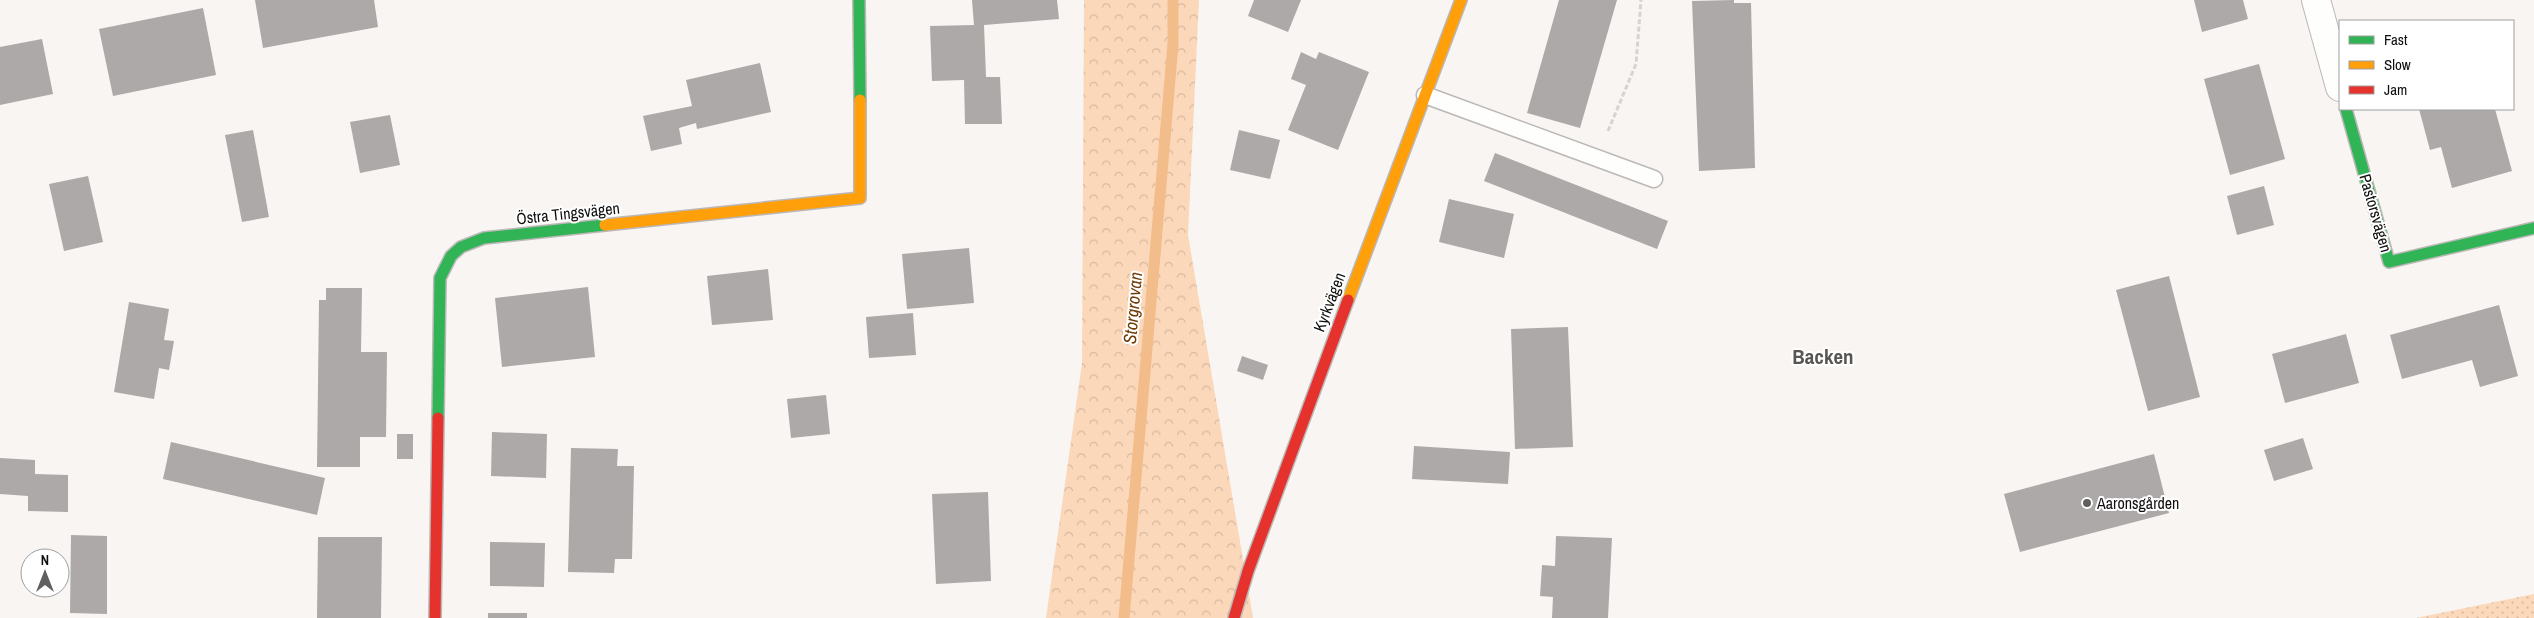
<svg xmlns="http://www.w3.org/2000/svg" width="2534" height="618" viewBox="0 0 2534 618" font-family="'Archivo Narrow',sans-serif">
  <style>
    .grass { fill: url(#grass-dots) }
    .forest { fill: url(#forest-crowns) }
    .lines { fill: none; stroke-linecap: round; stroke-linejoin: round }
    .stream { stroke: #f3bc8b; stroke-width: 11 }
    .building { fill: #aca9a8 }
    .lane-casing { stroke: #bbb8b7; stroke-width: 19 }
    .street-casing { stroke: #bbb8b7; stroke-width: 30 }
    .fast-casing { stroke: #bbb8b7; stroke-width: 14 }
    .slow-casing { stroke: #bbb8b7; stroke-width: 14 }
    .jam-casing { stroke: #bbb8b7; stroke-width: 14 }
    .path { stroke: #d4d4d4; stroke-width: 3; stroke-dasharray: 5 2.5; stroke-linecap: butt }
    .lane { stroke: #fefefd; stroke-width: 16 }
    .street { stroke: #fefefd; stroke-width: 28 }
    .fast { stroke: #30b455; stroke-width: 11 }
    .slow { stroke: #ff9f0a; stroke-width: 11 }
    .jam { stroke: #e5322d; stroke-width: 11 }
    .poi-dot { fill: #62605e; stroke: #fff; stroke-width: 2 }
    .labels { text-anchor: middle; stroke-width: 4; stroke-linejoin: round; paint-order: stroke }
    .street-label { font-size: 16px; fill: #110f0e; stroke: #fff }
    .poi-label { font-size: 16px; fill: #110f0e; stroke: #fff; text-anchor: start }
    .water-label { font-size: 18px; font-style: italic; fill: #6e3c05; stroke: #fff }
    .district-label { font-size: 21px; font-weight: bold; fill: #595552; stroke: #fff }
  </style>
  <defs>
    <pattern id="grass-dots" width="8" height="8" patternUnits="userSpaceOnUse" patternTransform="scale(1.25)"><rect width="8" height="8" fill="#fcd8ba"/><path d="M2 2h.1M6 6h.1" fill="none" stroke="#d7b89f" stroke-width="1.8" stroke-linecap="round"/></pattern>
    <pattern id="forest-crowns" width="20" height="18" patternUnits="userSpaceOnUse" patternTransform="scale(1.25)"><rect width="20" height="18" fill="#fcd8ba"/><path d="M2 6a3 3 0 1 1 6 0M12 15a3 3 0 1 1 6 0" fill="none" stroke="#d7b89f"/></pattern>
  </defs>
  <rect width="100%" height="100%" fill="#f8f5f3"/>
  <path class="grass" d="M2534,594V618H2416Z"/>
  <path class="forest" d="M1084,0H1199L1188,235L1253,618H1046L1082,363Z"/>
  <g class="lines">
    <path class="stream" d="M1124,618L1173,44V0"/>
  </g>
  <g class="building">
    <path d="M255,0H374L378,27L263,48Z"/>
    <path d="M972,0H1057L1059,19L984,25L986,77H1000L1002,124H965L964,80L932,81L930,26L974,25Z"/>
    <path d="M1254,0H1301L1288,32L1248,16Z"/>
    <path d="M1559,0H1617L1580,128L1527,113Z"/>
    <path d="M1734,0V3H1751L1755,168L1699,171L1692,1Z"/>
    <path d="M2194,0H2243L2248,19L2202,32Z"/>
    <path d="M203,8L216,75L113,96L99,29Z"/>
    <path d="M42,39L53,94L0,105V47Z"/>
    <path d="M1301,52L1316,59L1319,52L1369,72L1338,150L1288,130L1306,85L1291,79Z"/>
    <path d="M760,63L771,112L697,129L696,123L679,128L682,144L651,151L643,116L692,106L686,80Z"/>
    <path d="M2259,64L2285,159L2230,175L2204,79Z"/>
    <path d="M2419,109H2495L2512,171L2452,188L2441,147L2430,150Z"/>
    <path d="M390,115L400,165L360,173L350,122Z"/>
    <path d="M253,130L269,217L242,222L225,135Z"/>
    <path d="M1239,130L1280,140L1270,179L1230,170Z"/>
    <path d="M1495,153L1668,221L1657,249L1484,181Z"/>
    <path d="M88,176L103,242L64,251L49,184Z"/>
    <path d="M2264,186L2274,225L2237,235L2227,196Z"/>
    <path d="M1449,199L1514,214L1504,258L1439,242Z"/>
    <path d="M969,248L974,303L907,309L902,254Z"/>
    <path d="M768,269L773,320L712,325L707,276Z"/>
    <path d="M2169,276L2200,397L2148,411L2116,290Z"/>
    <path d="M588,287L595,357L502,367L495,298Z"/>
    <path d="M326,288H362L361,352H387L386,437H360V467H317L319,300H326Z"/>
    <path d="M129,302L169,309L164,340L174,341L169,370L159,368L154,399L114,392Z"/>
    <path d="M2499,305L2518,376L2480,387L2472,360L2402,379L2390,335Z"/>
    <path d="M913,313L916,355L869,358L866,317Z"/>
    <path d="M1568,327L1573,447L1515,449L1511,329Z"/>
    <path d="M2346,334L2359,383L2285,403L2272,354Z"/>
    <path d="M1242,356L1268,365L1263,380L1237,371Z"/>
    <path d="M826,395L830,434L791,438L787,399Z"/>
    <path d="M492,432L547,434L546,478L491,476Z"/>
    <rect x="397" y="434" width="16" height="25"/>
    <path d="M2303,438L2313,469L2274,481L2264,450Z"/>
    <path d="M171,442L325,478L317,515L163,479Z"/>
    <path d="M1414,446L1510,452L1508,484L1412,479Z"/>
    <path d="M571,448L618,449L617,466H634L632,559H615L614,573L568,572Z"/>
    <path d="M2154,454L2169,513L2020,552L2004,494Z"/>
    <path d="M0,458L35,460V474L68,475V512L28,511V496L0,494Z"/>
    <path d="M988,492L991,581L936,584L932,494Z"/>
    <path d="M71,535L107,536V614L70,613Z"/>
    <path d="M1556,536L1612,538L1608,618H1552L1553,597L1540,596L1542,565L1555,566Z"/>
    <path d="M318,537H382L381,618H317Z"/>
    <path d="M490,542L545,543L544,587L490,586Z"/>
    <rect x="488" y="613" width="39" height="5"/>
  </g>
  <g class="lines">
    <defs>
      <path id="lane" d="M1425,95L1654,179"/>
      <path id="street" d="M2316,0L2340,87"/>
      <g id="fast">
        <path d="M859,0L860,100"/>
        <path d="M2346,109L2389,262L2534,228"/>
        <path d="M438,418L440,278L451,256L461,247L484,238L605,225"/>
      </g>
      <g id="slow">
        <path d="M605,225L860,198V100"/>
        <path d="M1348,300L1461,0"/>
      </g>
      <g id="jam">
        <path d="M435,618L438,418"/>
        <path d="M1234,618L1248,571L1348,300"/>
      </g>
    </defs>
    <use href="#lane" class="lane-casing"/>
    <use href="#street" class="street-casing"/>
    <use href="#fast" class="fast-casing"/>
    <use href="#slow" class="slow-casing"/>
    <use href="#jam" class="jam-casing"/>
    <path class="path" d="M1608,131L1636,64L1641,0"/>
    <use href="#lane" class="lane"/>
    <use href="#street" class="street"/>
    <use href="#fast" class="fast"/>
    <use href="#slow" class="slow"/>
    <use href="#jam" class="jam"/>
  </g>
  <circle class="poi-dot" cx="2087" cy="503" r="5"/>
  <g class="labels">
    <g class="street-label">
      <text transform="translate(568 213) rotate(-6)" y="6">Östra Tingsvägen</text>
      <text transform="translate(2376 213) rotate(74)" y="6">Pastorsvägen</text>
      <text transform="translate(1329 302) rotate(-69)" y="6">Kyrkvägen</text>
    </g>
    <g class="poi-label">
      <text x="2097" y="509">Aaronsgården</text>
    </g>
    <g class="water-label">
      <text transform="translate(1133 308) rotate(-85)" y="6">Storgrovan</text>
    </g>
    <g class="district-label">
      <text x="1823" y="364">Backen</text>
    </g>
  </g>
  <rect x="2339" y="20" width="175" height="90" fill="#ffffff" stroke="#a09f9f"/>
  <rect x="2349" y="36" width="25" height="8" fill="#30b455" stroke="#a09f9f"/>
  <text x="2384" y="45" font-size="15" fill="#110f0e">Fast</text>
  <rect x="2349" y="61" width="25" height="8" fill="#ff9f0a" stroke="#a09f9f"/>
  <text x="2384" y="70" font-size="15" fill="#110f0e">Slow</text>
  <rect x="2349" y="86" width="25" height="8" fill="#e5322d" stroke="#a09f9f"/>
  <text x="2384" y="95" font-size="15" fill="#110f0e">Jam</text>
  <g transform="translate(45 573)"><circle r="24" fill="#ffffff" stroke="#a09f9f"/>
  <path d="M0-4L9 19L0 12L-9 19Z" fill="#62605e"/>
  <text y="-8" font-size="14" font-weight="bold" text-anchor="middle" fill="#110f0e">N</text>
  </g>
</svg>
